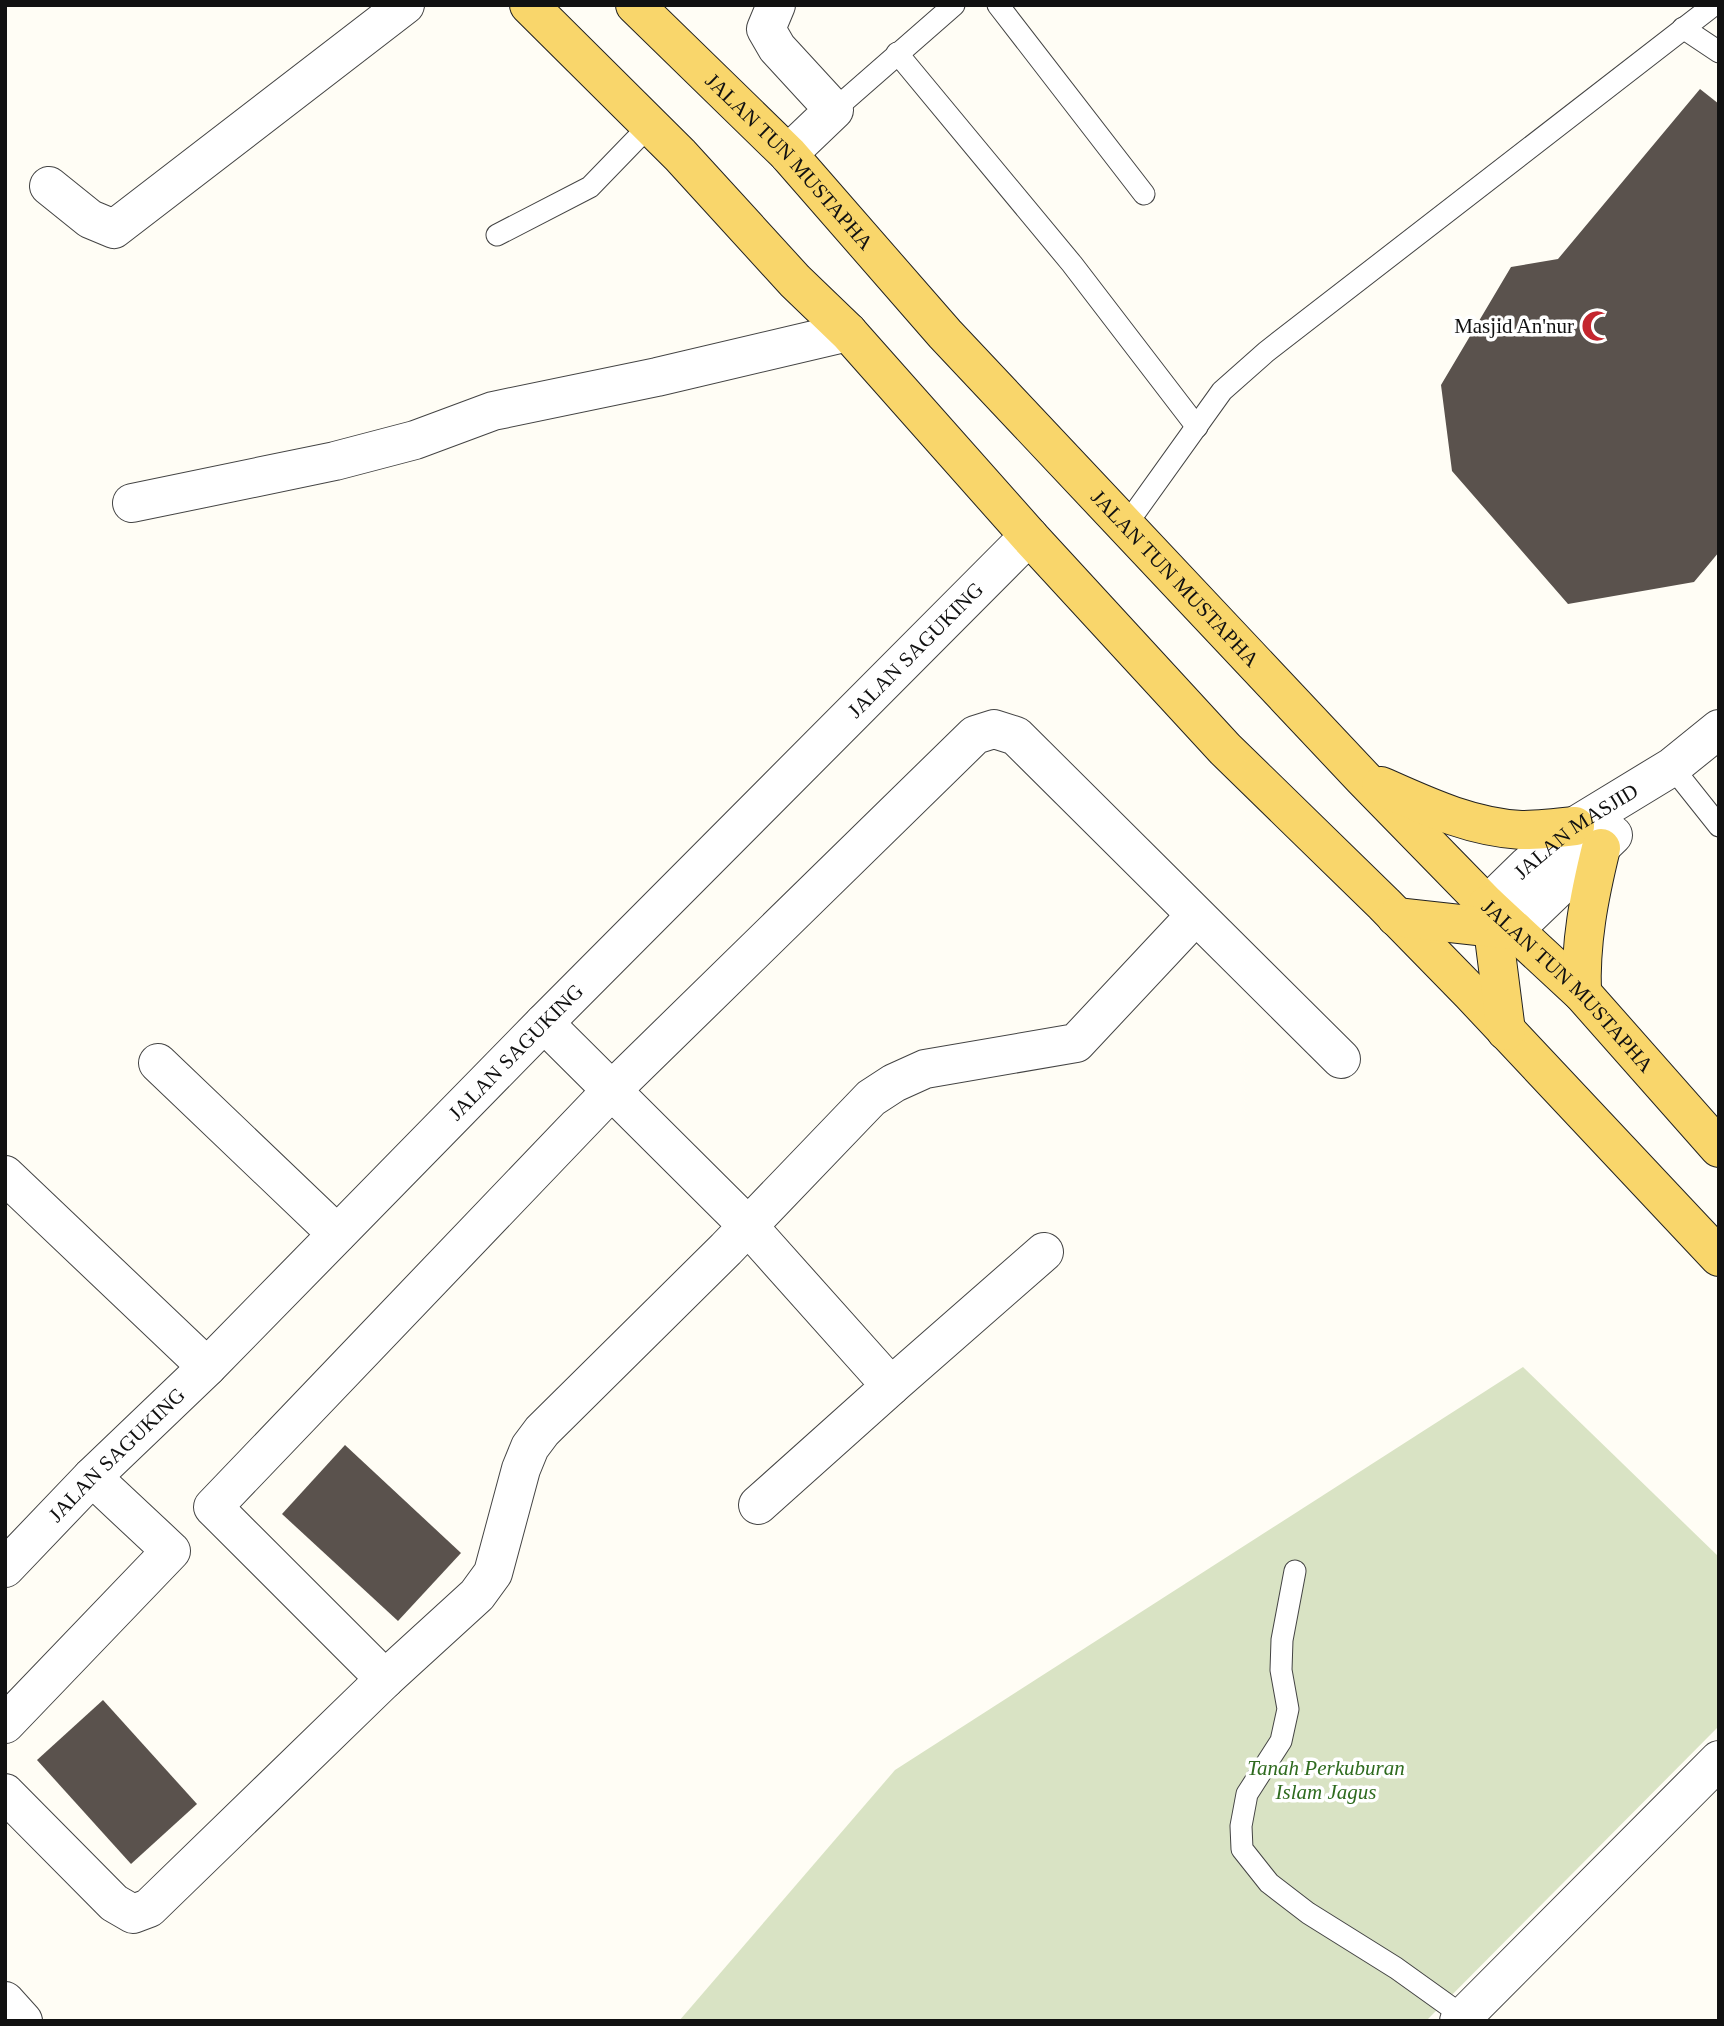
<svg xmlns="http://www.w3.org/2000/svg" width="1724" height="2026" viewBox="0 0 1724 2026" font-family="'Times New Roman',serif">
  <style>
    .cemetery { fill: #d9e3c4 }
    .building { fill: #5a524d }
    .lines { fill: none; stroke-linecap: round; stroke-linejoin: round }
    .lane-casing { stroke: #444; stroke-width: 23 }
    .street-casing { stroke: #444; stroke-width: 40 }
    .primary-casing { stroke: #222; stroke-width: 40 }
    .lane { stroke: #fff; stroke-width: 21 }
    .street { stroke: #fff; stroke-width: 38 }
    .primary { stroke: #f9d66b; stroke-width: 38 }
    .labels { text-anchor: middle; stroke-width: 7; stroke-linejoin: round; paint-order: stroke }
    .street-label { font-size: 21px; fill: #111; stroke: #fff }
    .poi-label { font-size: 21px; fill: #111; stroke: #fff; text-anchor: end }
    .park-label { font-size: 21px; font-style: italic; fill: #2f6b1f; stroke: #fff }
  </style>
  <rect width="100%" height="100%" fill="#fffdf5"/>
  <path class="cemetery" d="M1523,1367L1719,1557V1726L1426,2021H679L895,1770Z"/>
  <g class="building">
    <path d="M1700,89L1719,104V552L1694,582L1568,604L1452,471L1441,385L1511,267L1558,259Z"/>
    <path d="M345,1445L461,1553L398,1621L282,1514Z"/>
    <path d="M103,1700L197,1804L131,1864L37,1760Z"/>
  </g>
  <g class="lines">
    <defs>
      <g id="lane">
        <path d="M998,5L1144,194"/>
        <path d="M1683,28L1719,52"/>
        <path d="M897,53L1072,264L1197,427"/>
        <path d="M834,110L954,5"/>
        <path d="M497,235L590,187L650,125"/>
        <path d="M1126,525L1222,391L1266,352L1714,5"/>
        <path d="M1672,767L1719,826"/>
        <path d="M1295,1571L1282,1640L1281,1670L1288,1709L1281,1741L1247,1794L1241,1826L1242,1849L1269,1883L1308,1913L1396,1968L1463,2016"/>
      </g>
      <g id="street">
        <path d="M776,5L766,29L777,48L834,110L788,154"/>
        <path d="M49,186L90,219L114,229L405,5"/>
        <path d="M132,503L335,461L415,440L493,411L657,377L848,332"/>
        <path id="s1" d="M1487,905L1527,866L1575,826L1672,767L1719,729"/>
        <path d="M1514,930L1613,835"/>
        <path d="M544,1023L748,1226L891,1386L758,1505"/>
        <path d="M158,1063L337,1234"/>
        <path d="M5,1175L207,1367"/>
        <path d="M891,1386L1044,1252"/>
        <path id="s2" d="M5,1568L92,1477L207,1367L544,1023L1029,536"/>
        <path d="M385,1679L213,1507L612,1090L975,735L994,729L1016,736L1341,1059"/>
        <path d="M5,1724L171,1551L92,1477"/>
        <path d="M5,1793L114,1903L133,1914L149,1908L385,1679L477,1595L493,1573L521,1469L530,1447L542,1431L726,1249L871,1098L894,1083L925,1069L1076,1043L1195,916"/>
        <path d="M5,2001L23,2021"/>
        <path d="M1459,2021L1719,1760"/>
      </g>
      <g id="primary">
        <path d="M529,5L680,155L795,281L848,332L1029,536L1225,749L1384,904L1471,993L1719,1257"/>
        <path id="s3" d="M635,5L788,154L945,334L1363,778L1487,905L1582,993L1719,1148"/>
        <path d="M1381,786C1426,806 1470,827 1521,830C1539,830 1557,828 1575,826"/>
        <path d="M1487,905L1493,929L1506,1031"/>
        <path d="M1396,917L1514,930"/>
        <path d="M1582,993C1580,943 1589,897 1601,848"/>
      </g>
    </defs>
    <use href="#lane" class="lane-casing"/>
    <use href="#street" class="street-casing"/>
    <use href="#primary" class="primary-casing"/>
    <use href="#lane" class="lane"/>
    <use href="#street" class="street"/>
    <use href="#primary" class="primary"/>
  </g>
  <defs>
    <symbol id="mosque-bare" viewBox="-9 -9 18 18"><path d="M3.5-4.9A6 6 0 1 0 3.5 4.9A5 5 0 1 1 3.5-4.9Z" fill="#c4262e" stroke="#fff" stroke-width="2.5" paint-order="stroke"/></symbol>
  </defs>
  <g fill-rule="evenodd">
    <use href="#mosque-bare" x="1575" y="304" width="44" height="44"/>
  </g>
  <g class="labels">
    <g class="street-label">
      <text dy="7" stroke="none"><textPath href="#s3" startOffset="220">JALAN TUN MUSTAPHA</textPath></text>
      <text dy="7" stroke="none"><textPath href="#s3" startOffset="788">JALAN TUN MUSTAPHA</textPath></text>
      <text dy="7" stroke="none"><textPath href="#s2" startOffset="1293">JALAN SAGUKING</textPath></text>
      <text dy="7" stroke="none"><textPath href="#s1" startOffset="116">JALAN MASJID</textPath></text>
      <text dy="7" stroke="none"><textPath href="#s3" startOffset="1354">JALAN TUN MUSTAPHA</textPath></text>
      <text dy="7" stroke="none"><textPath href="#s2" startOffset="726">JALAN SAGUKING</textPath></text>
      <text dy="7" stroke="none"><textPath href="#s2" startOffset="159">JALAN SAGUKING</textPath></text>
    </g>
    <g class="poi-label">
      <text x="1574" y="333">Masjid An'nur</text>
    </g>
    <g class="park-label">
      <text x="1326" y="1775">Tanah Perkuburan<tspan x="1326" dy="24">Islam Jagus</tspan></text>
    </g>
  </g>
  <rect width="1724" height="2026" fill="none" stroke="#111111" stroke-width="14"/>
</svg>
